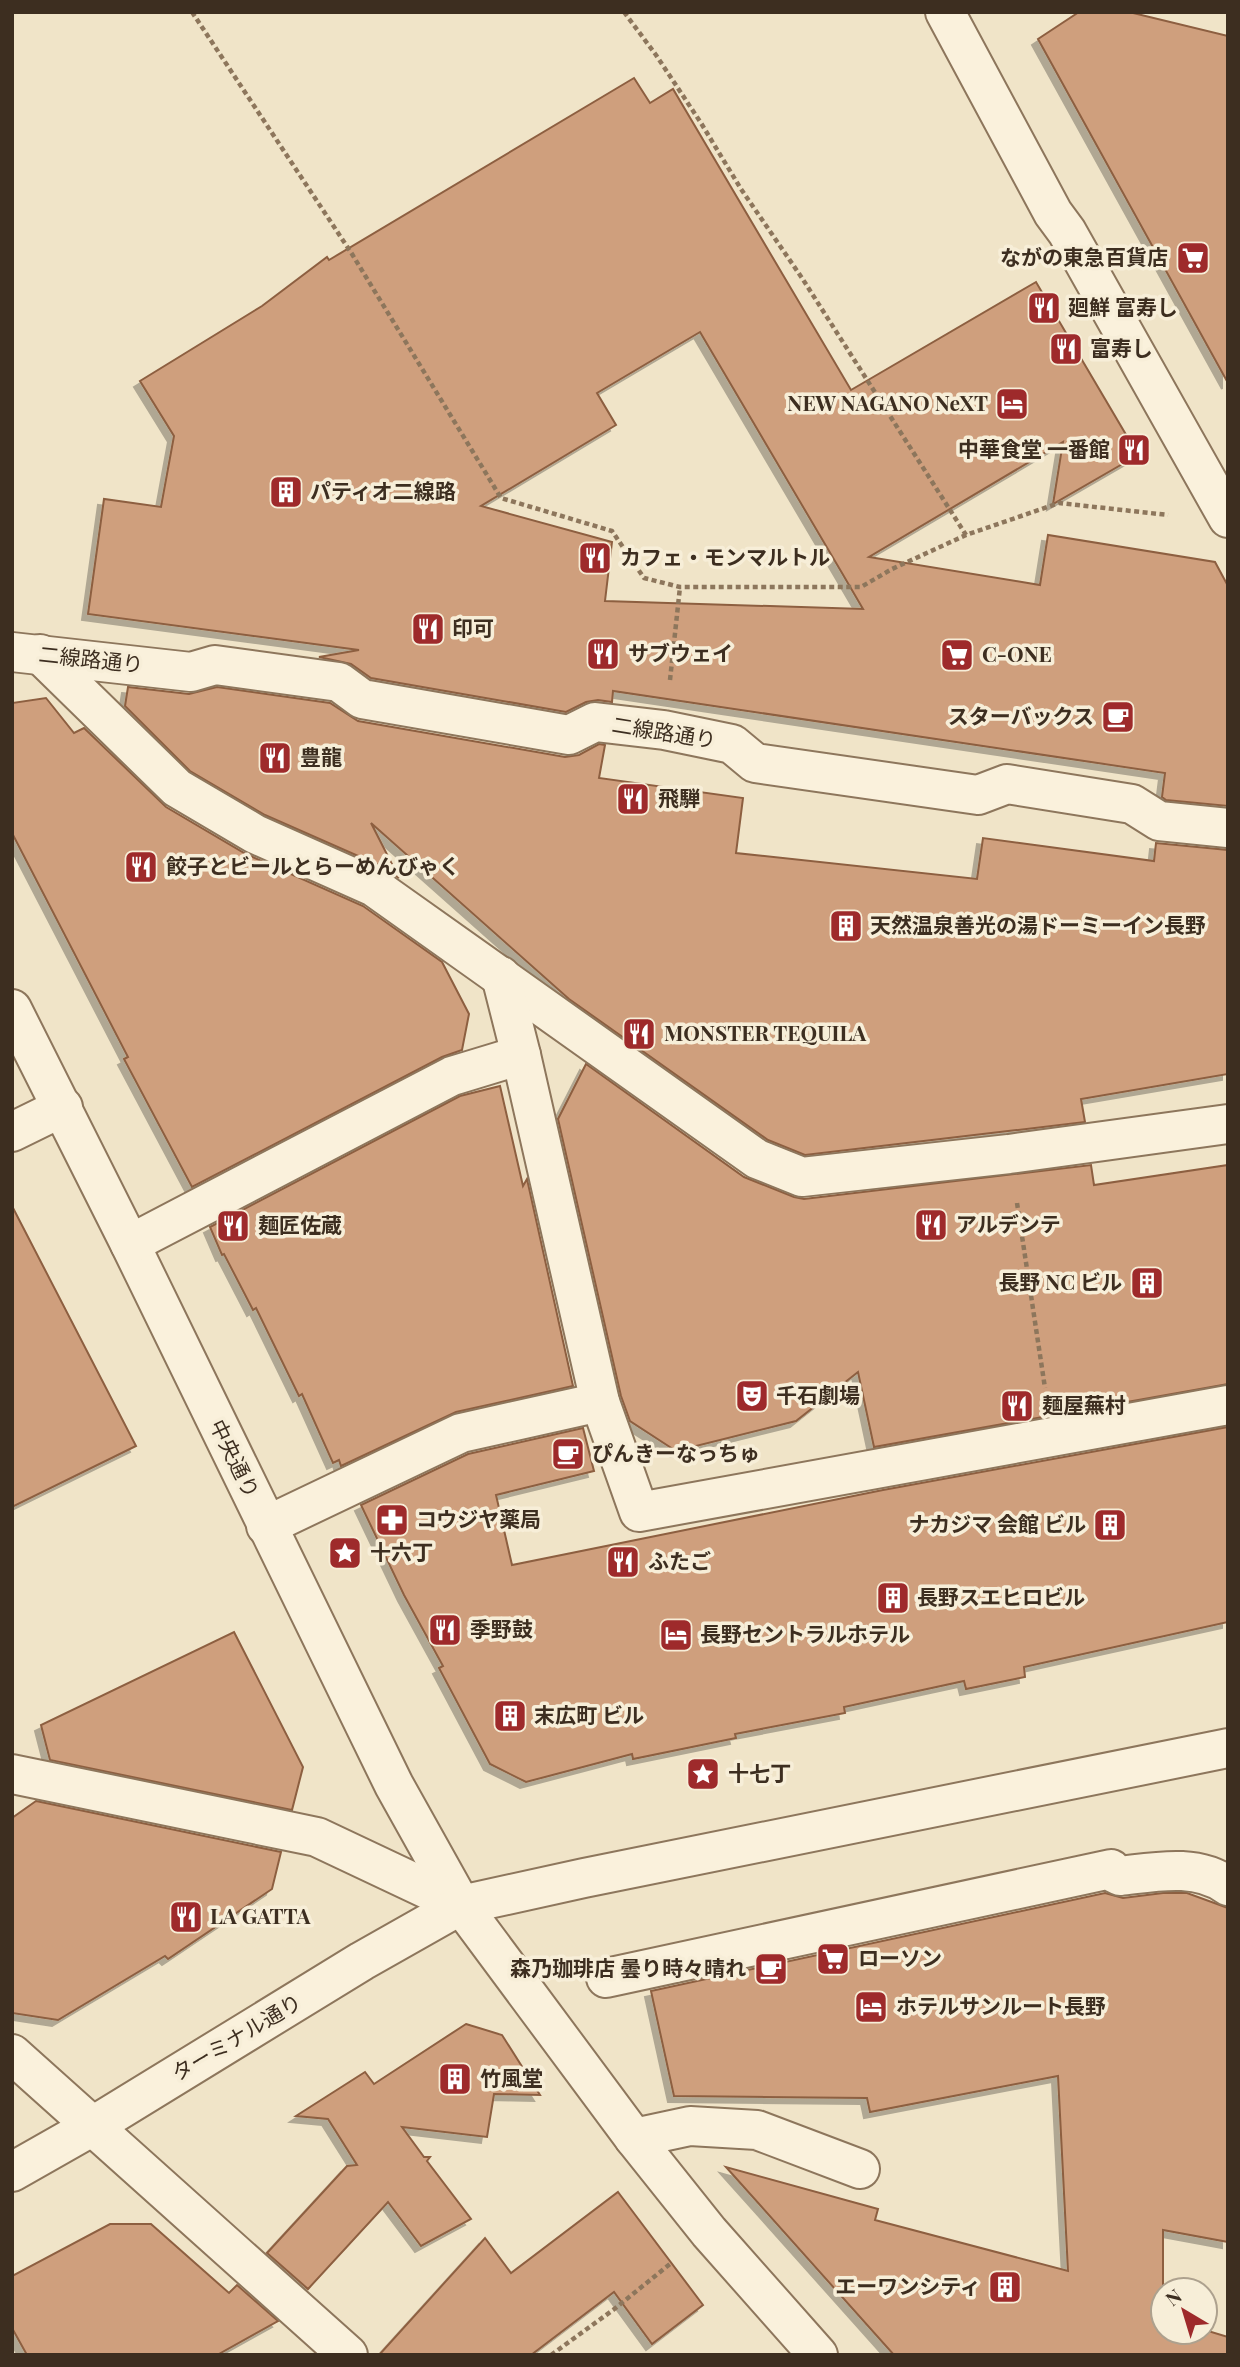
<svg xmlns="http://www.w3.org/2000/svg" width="1240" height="2367" viewBox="0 0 1240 2367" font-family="'Playfair Display','Noto Sans JP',serif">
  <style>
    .building { fill: #cf9f7d; stroke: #8d5f41; stroke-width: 2; fill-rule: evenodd; filter: url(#shadow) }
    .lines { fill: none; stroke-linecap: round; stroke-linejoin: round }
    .minor-casing { stroke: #8d765c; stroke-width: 42 }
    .path { stroke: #8d765c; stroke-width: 4.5; stroke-dasharray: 5 3.5; stroke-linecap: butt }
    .minor { stroke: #faf1dc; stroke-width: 38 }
    .labels { text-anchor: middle; stroke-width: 7; stroke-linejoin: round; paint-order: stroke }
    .poi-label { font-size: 21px; font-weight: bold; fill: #3d2e20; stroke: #f7eed8; text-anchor: start }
    .street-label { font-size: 21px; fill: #3d2e20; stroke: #f7eed8 }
  </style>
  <defs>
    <filter id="shadow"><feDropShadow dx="-6" dy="6" stdDeviation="0" flood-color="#0004"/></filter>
  </defs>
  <rect width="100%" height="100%" fill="#f0e4c8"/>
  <g class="building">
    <path d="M1079,12H1129L1228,36V383L1038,39Z"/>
    <path d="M634,78L650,103L673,89L851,390L1036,282L1138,455L1053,504L1063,442L869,557L1040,585L1048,535L1215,562L1228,586V806L1166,800L1162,797L1165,773L613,691L612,702L598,700L586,702L566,712L371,678L351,664L319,657L359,650L88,614L104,499L161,507L174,436L140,381L262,306L327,257L329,260ZM700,332L842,573L863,609L605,601L612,542L481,506L616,425L597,393Z"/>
    <path d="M128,687L189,694L217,687L330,703L358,721L565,757L579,755L599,744L605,745L599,778L743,798L736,853L977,879L983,838L1154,861L1156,843L1228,850V1074L1081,1099L1085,1122L805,1155L768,1140L569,999L371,823L399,878L383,867L265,815L190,771L125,706Z"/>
    <path d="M46,698L74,733L84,728L166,807L246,854L363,906L442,962L469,1014L462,1050L442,1057L192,1187L124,1059L128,1057L12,833V703Z"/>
    <path d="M586,1064L744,1177L794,1197L804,1199L1091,1165L1094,1185L1228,1165V1384L874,1447L858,1372L796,1421L676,1451L630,1421L621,1396L558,1119Z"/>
    <path d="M500,1086L523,1186L527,1179L573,1386L456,1412L341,1466L339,1460L333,1463L302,1394L299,1396L256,1308L253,1310L224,1254L222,1255L210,1227L460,1096Z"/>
    <path d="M12,1206L136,1446L12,1507Z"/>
    <path d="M1228,1427V1622L1024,1667L1025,1677L966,1689L964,1681L844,1707L845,1713L735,1734L736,1738L633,1759L632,1754L526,1782L490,1764L439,1668L443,1666L404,1595L361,1505L468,1454L583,1428L594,1471L496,1495L512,1565L883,1490Z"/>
    <path d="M234,1632L303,1767L292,1810L50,1760L41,1725Z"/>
    <path d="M36,1801L281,1852L272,1889L168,1959L165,1956L58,2020L12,2013V1818Z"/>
    <path d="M1105,1893L1123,1898L1163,1893H1187L1228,1908V2242L1163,2230V2332H1205V2330L1228,2337V2355H894L726,2167L878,2209L875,2220L1068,2271L1058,2076L870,2112L867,2098L674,2096L651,1991Z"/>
    <path d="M466,2024L502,2035L540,2095L494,2094L487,2137L402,2127L424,2157H430L427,2161L471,2219L421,2246L388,2202L308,2289L267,2253L347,2166L357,2165L328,2119L296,2116L365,2072L374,2084Z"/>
    <path d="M618,2192L703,2305L652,2344L614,2292L531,2355H379L485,2238L511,2273Z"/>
    <path d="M110,2224H151L229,2293L237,2285L278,2321L217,2355H27L12,2328V2276Z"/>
  </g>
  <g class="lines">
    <defs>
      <g id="minor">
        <path d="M945,12L1053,213L1067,232L1228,518"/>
        <path d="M12,652L191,672L215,665L339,682L362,699L569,735L595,722L664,730L732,744L755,763L978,795L1007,784L1132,804L1159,821L1228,828"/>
        <path d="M40,654L177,788L255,834L374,887L757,1159L802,1177L1009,1154L1228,1124"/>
        <path d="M501,976L521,1055L600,1402L639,1512L1228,1405"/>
        <path d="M12,1009L130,1244L394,1785L461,1905L634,2138L709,2232L818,2355"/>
        <path d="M12,1132L63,1107"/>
        <path d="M130,1244L452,1076L521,1055"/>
        <path d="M266,1526L461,1433L600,1402"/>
        <path d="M12,1774L317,1837L461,1905"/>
        <path d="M606,1978L1111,1869L1114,1873L1120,1876C1155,1872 1197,1863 1228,1886"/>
        <path d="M12,2054L348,2355"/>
        <path d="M634,2138L690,2126L757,2130L860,2169"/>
        <path d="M12,2172L93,2126L362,1961L461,1905L584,1878L1228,1748"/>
      </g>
    </defs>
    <use href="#minor" class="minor-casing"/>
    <g class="path">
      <path d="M192,12L352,254L501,498L612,531L644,578L680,587H861L892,569L966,535L1059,503L1168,515"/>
      <path d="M624,12L656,55L701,123L741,189L802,278L966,535"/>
      <path d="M670,680L680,587"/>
      <path d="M1017,1203L1045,1388"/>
      <path d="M551,2355L613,2310L670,2264"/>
    </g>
    <use href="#minor" class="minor"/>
  </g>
  <defs>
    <symbol id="supermarket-square" viewBox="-11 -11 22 22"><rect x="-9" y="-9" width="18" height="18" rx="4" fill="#9e2a2b" stroke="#f7eed8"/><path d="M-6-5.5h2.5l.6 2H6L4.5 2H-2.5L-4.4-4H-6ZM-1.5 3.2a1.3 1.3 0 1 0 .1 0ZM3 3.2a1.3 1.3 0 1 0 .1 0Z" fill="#fff"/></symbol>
    <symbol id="restaurant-square" viewBox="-11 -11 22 22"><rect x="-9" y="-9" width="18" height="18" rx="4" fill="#9e2a2b" stroke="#f7eed8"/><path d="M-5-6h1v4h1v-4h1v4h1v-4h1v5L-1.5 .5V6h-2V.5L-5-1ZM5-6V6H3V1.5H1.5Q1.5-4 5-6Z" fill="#fff"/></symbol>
    <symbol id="hotel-square" viewBox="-11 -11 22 22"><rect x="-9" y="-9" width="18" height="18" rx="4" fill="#9e2a2b" stroke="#f7eed8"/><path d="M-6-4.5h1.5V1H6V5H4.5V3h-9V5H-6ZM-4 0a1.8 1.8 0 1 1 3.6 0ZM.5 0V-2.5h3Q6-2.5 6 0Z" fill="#fff"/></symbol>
    <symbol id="building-square" viewBox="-11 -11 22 22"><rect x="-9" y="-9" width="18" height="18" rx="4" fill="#9e2a2b" stroke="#f7eed8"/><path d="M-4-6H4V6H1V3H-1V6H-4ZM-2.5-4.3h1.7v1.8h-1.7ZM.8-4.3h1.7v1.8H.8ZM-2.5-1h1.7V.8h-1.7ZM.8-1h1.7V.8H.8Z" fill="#fff"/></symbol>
    <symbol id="cafe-square" viewBox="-11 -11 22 22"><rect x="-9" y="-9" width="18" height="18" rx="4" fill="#9e2a2b" stroke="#f7eed8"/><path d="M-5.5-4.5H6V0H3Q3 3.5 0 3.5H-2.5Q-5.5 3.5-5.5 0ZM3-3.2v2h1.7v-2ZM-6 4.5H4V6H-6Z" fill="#fff"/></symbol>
    <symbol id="theatre-square" viewBox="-11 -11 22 22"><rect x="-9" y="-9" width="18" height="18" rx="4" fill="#9e2a2b" stroke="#f7eed8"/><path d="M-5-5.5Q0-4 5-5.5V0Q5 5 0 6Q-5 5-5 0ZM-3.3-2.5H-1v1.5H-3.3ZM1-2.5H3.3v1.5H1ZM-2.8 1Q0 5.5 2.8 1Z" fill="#fff"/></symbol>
    <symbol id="pharmacy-square" viewBox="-11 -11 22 22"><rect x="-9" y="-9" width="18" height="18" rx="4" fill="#9e2a2b" stroke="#f7eed8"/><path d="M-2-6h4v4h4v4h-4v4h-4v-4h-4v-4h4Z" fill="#fff"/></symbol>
    <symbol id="sight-square" viewBox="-11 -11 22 22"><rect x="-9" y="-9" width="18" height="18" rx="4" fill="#9e2a2b" stroke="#f7eed8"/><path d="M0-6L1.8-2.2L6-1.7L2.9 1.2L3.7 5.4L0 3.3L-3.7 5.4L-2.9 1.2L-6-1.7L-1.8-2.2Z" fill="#fff"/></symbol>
  </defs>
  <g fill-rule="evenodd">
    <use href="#supermarket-square" x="1174" y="239" width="38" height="38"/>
    <use href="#restaurant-square" x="1025" y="289" width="38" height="38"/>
    <use href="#restaurant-square" x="1047" y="330" width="38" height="38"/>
    <use href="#hotel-square" x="993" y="385" width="38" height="38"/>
    <use href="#restaurant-square" x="1115" y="431" width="38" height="38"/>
    <use href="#building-square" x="267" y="473" width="38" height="38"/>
    <use href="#restaurant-square" x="576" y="539" width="38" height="38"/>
    <use href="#restaurant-square" x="409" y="610" width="38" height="38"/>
    <use href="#restaurant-square" x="584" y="635" width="38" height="38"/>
    <use href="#supermarket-square" x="938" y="636" width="38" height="38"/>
    <use href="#cafe-square" x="1099" y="698" width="38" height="38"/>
    <use href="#restaurant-square" x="256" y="739" width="38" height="38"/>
    <use href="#restaurant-square" x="614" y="780" width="38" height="38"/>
    <use href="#restaurant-square" x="122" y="848" width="38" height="38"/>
    <use href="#building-square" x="827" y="907" width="38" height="38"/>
    <use href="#restaurant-square" x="620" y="1015" width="38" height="38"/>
    <use href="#restaurant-square" x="912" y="1206" width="38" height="38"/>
    <use href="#restaurant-square" x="214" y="1207" width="38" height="38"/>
    <use href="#building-square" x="1128" y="1264" width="38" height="38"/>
    <use href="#theatre-square" x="733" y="1377" width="38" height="38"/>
    <use href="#restaurant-square" x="998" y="1387" width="38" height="38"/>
    <use href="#cafe-square" x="549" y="1435" width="38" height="38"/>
    <use href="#pharmacy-square" x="373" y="1501" width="38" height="38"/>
    <use href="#building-square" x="1091" y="1506" width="38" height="38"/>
    <use href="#sight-square" x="326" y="1534" width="38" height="38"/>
    <use href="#restaurant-square" x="604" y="1543" width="38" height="38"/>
    <use href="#building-square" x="874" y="1579" width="38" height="38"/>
    <use href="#restaurant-square" x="426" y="1611" width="38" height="38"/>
    <use href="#hotel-square" x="657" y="1616" width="38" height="38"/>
    <use href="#building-square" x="491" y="1697" width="38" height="38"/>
    <use href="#sight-square" x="684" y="1755" width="38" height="38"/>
    <use href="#restaurant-square" x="167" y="1898" width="38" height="38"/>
    <use href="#supermarket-square" x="814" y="1940" width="38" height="38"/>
    <use href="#cafe-square" x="752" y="1950" width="38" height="38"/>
    <use href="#hotel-square" x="852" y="1988" width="38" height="38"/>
    <use href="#building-square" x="436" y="2060" width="38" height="38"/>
    <use href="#building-square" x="986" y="2268" width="38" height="38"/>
  </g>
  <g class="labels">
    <g class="poi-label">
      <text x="1168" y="265" text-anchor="end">ながの東急百貨店</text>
      <text x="1068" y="315">廻鮮 富寿し</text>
      <text x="1090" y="356">富寿し</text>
      <text x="988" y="411" text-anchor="end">NEW NAGANO NeXT</text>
      <text x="1110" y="457" text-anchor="end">中華食堂 一番館</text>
      <text x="310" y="499">パティオ二線路</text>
      <text x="620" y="565">カフェ・モンマルトル</text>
      <text x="452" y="636">印可</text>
      <text x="628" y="661">サブウェイ</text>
      <text x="982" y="662">C-ONE</text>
      <text x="1094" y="724" text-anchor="end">スターバックス</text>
      <text x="300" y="765">豊龍</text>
      <text x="658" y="806">飛騨</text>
      <text x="166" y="874">餃子とビールとらーめんびゃく</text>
      <text x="870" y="933">天然温泉善光の湯ドーミーイン長野</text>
      <text x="664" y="1041">MONSTER TEQUILA</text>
      <text x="956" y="1232">アルデンテ</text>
      <text x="258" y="1233">麺匠佐蔵</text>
      <text x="1122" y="1290" text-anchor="end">長野 NC ビル</text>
      <text x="776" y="1403">千石劇場</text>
      <text x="1042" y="1413">麺屋蕪村</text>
      <text x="592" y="1461">ぴんきーなっちゅ</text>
      <text x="416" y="1527">コウジヤ薬局</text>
      <text x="1086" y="1532" text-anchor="end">ナカジマ 会館 ビル</text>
      <text x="370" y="1560">十六丁</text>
      <text x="648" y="1569">ふたご</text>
      <text x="917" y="1605">長野スエヒロビル</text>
      <text x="470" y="1637">季野鼓</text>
      <text x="700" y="1642">長野セントラルホテル</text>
      <text x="534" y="1723">末広町 ビル</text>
      <text x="728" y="1781">十七丁</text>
      <text x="210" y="1924">LA GATTA</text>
      <text x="858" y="1966">ローソン</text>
      <text x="746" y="1976" text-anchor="end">森乃珈琲店 曇り時々晴れ</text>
      <text x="896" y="2014">ホテルサンルート長野</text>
      <text x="480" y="2086">竹風堂</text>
      <text x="981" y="2294" text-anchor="end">エーワンシティ</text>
    </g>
    <g class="street-label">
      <text transform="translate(91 660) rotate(6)" y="7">二線路通り</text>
      <text transform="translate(664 733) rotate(9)" y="7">二線路通り</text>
      <text transform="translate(234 1459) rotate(64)" y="7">中央通り</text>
      <text transform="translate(237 2038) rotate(-31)" y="7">ターミナル通り</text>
    </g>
  </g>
  <rect width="1240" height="2367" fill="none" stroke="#3d2e20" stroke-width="28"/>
  <g transform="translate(1184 2311) rotate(322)"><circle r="33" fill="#f7eed8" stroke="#ada18e" stroke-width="2"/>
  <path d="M0-5L12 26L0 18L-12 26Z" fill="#9e2a2b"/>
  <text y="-10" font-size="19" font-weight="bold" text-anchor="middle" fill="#3d2e20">N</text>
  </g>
</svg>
